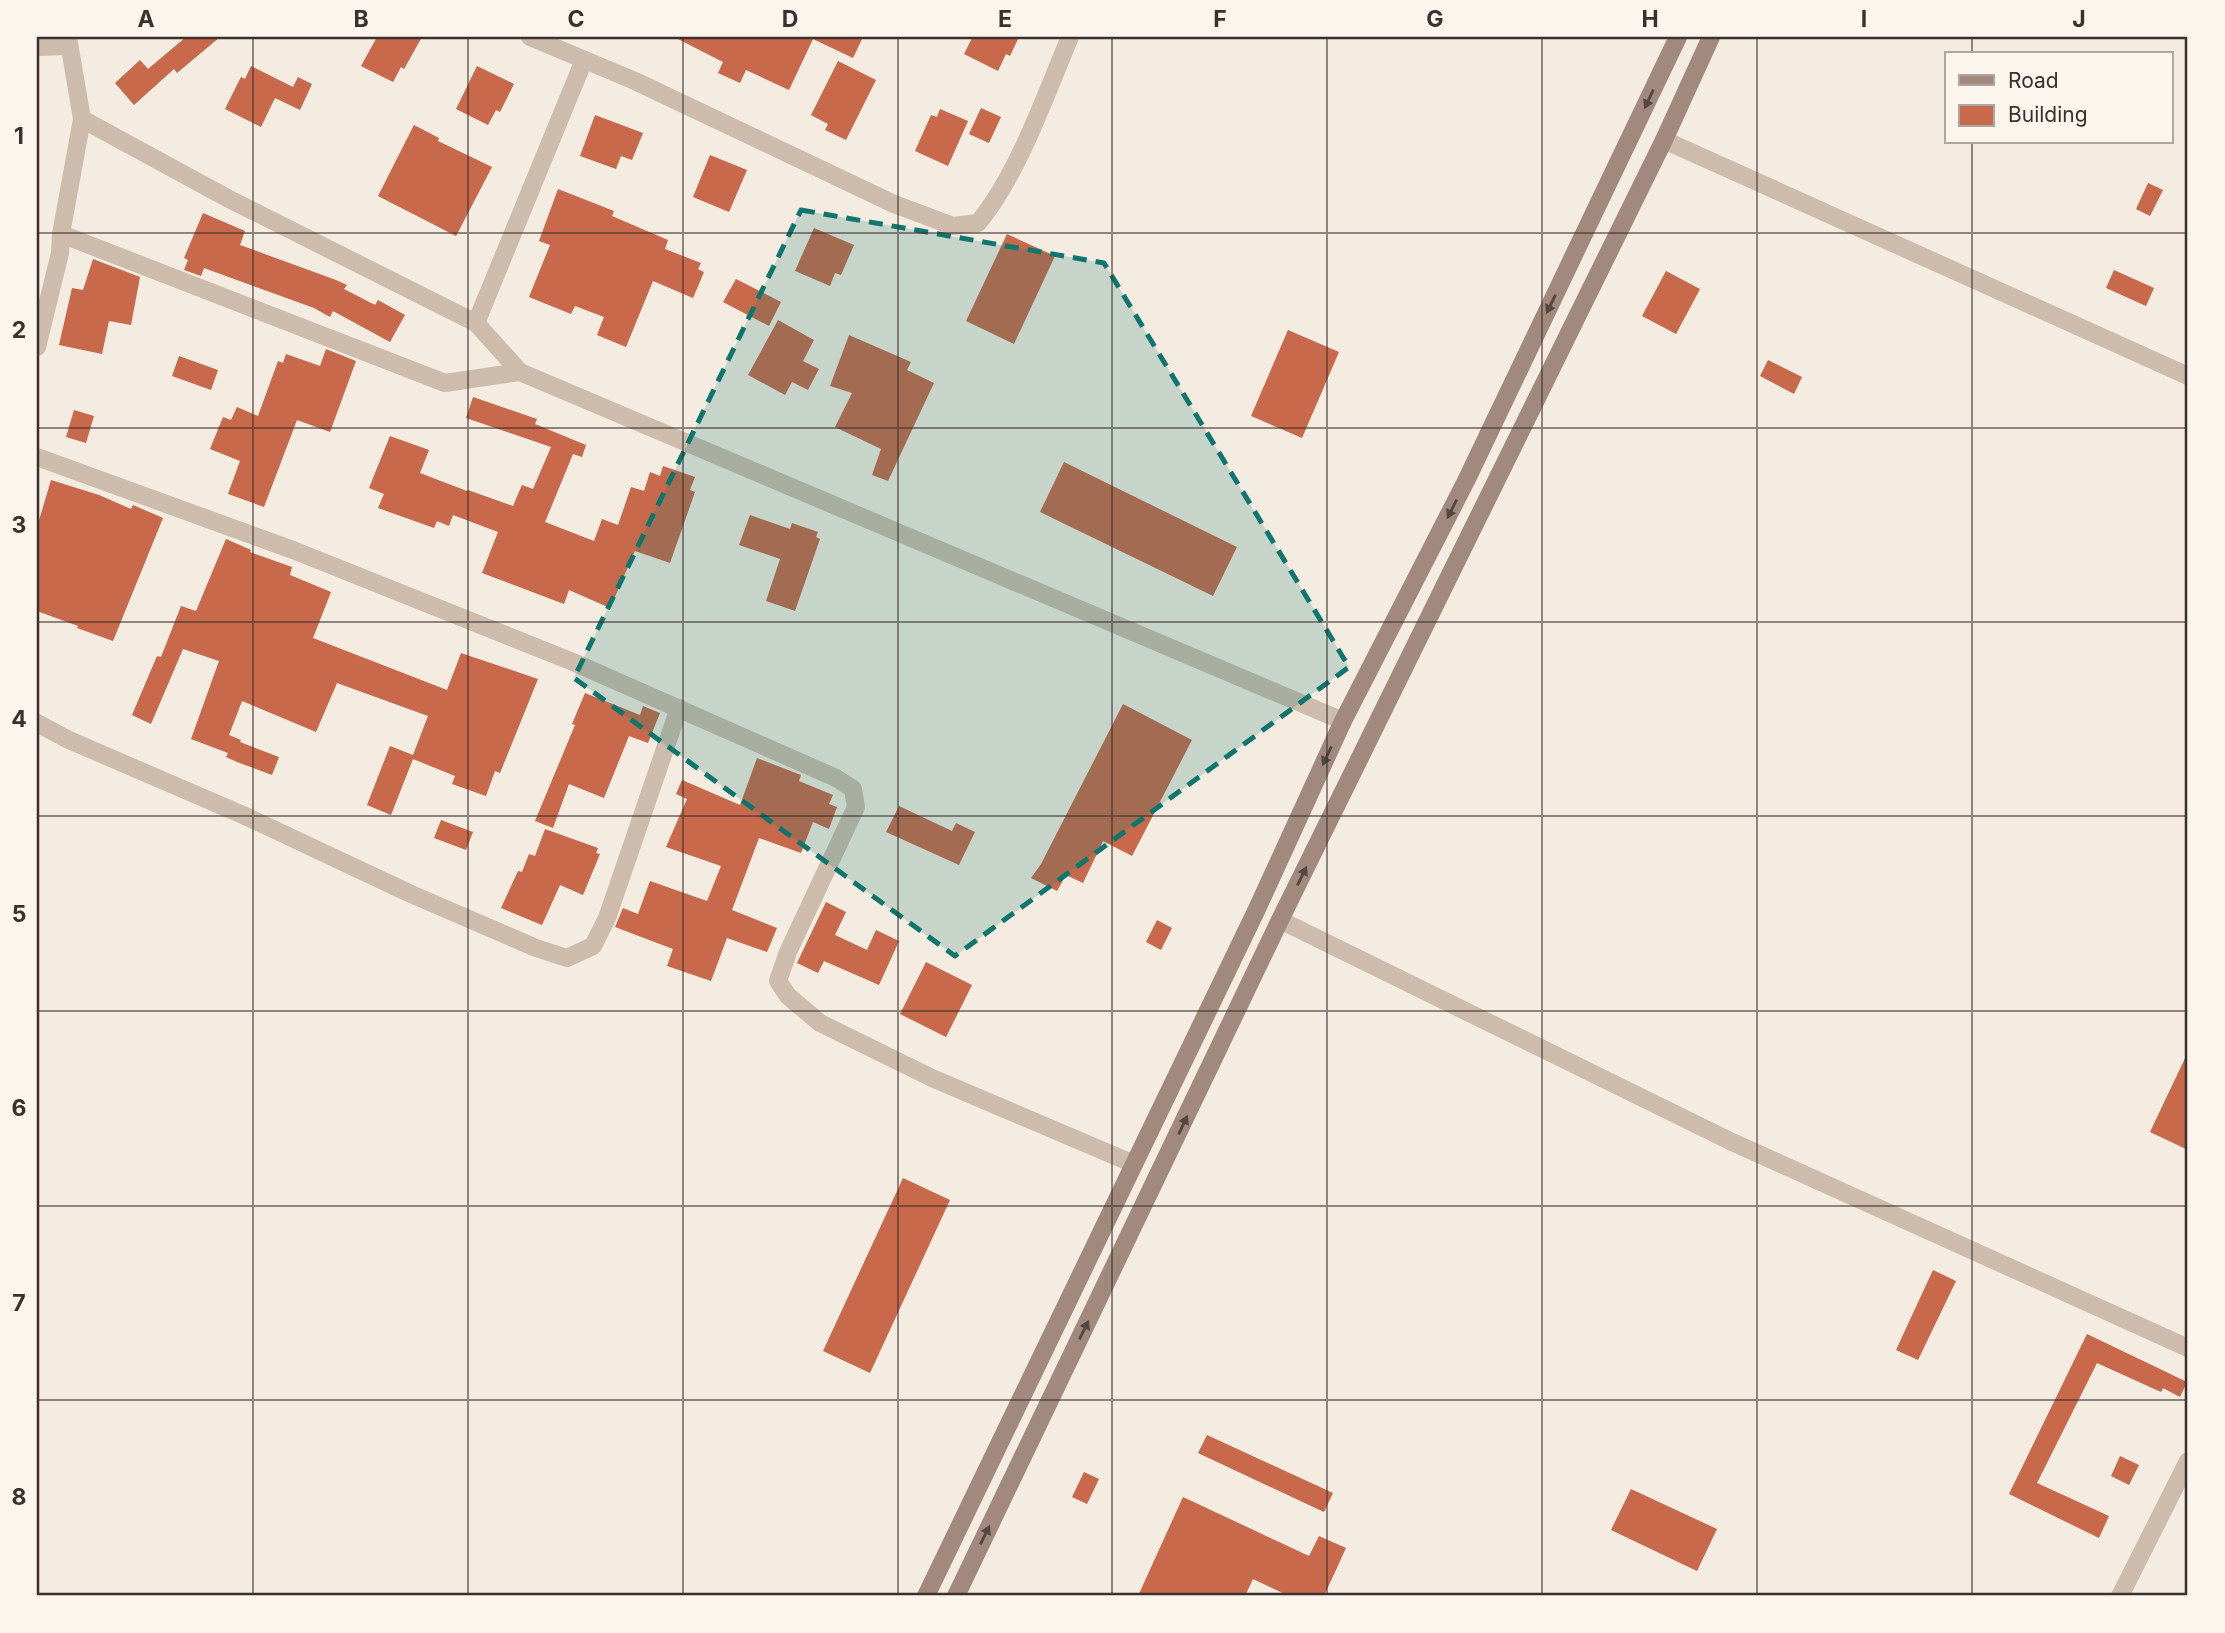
<svg xmlns="http://www.w3.org/2000/svg" width="2225" height="1633" viewBox="0 0 2225 1633" font-family="Inter,sans-serif">
  <style>
    .building { fill: #c8694b }
    .lines { fill: none; stroke-linecap: round; stroke-linejoin: round }
    .street { stroke: #cdbbac; stroke-width: 18 }
    .secondary { stroke: #a18a7d; stroke-width: 18 }
    .oneway { fill: #544640 }
    .marked { fill: #0f766e; fill-opacity: 0.2; stroke: #0f766e; stroke-width: 5; stroke-dasharray: 14 9; stroke-linejoin: round }
    .grid { fill: none; stroke: #3b302b; stroke-width: 2; stroke-opacity: 0.55 }
    .neatline { fill: none; stroke: #3b302b; stroke-width: 2.5 }
    .grid-label { font-size: 23px; text-anchor: middle; font-weight: bold; fill: #3b302b }
  </style>
  <rect width="100%" height="100%" fill="#f4ebe1"/>
  <g class="building">
    <path d="M186,37H220L177,73L174,69L134,105L115,83L140,60L148,69Z"/>
    <path d="M377,37H422L404,69L401,67L393,82L361,66Z"/>
    <path d="M674,37H863L853,58L813,39L789,90L746,70L740,83L718,73L723,62Z"/>
    <path d="M968,37H1019L1010,56L1006,54L998,71L964,54L972,38Z"/>
    <path d="M838,61L876,80L846,140L825,130L828,124L811,115Z"/>
    <path d="M251,66L293,87L298,77L312,84L300,110L275,98L261,127L225,109L241,77L245,79Z"/>
    <path d="M477,66L514,84L500,112L496,110L488,125L456,109Z"/>
    <path d="M981,108L1001,117L989,143L969,134Z"/>
    <path d="M940,109L968,121L948,166L915,151L931,115L937,117Z"/>
    <path d="M595,115L643,133L632,160L621,156L616,169L580,156Z"/>
    <path d="M414,125L439,138L438,141L492,167L456,236L378,196Z"/>
    <path d="M710,155L747,170L729,212L693,197Z"/>
    <path d="M2148,183L2163,190L2150,216L2136,209Z"/>
    <path d="M558,189L614,211L612,216L668,240L665,249L701,263L698,269L704,272L693,298L653,281L626,347L597,335L604,317L575,306L571,314L529,297L550,245L539,241Z"/>
    <path d="M203,213L245,231L240,245L336,280L347,285L344,289L375,305L378,300L405,315L390,342L333,311L330,317L314,308L204,268L201,276L184,270L188,260L184,258Z"/>
    <path d="M814,228L854,245L841,275L835,273L830,286L795,271Z"/>
    <path d="M1007,234L1055,256L1014,344L966,321Z"/>
    <path d="M93,259L140,277L131,325L109,321L102,354L59,345L72,288L83,290Z"/>
    <path d="M2114,270L2154,288L2146,306L2106,288Z"/>
    <path d="M1666,271L1700,289L1676,334L1642,316Z"/>
    <path d="M736,279L781,302L769,326L723,302Z"/>
    <path d="M778,320L814,340L803,361L819,369L808,390L792,382L785,395L748,375Z"/>
    <path d="M1288,330L1339,352L1302,438L1251,416Z"/>
    <path d="M849,335L911,362L907,370L934,383L888,481L872,475L881,449L835,427L852,393L830,386Z"/>
    <path d="M326,349L356,361L330,432L297,420L264,507L228,494L240,461L210,449L223,417L231,420L237,407L258,416L278,361L283,363L286,354L320,366Z"/>
    <path d="M179,356L218,370L211,390L172,376Z"/>
    <path d="M1768,360L1802,377L1794,394L1760,376Z"/>
    <path d="M473,397L537,419L535,424L586,445L582,457L573,454L545,522L594,541L602,519L618,525L631,487L644,491L650,472L660,476L663,466L695,477L690,490L695,492L670,563L635,551L610,608L569,590L564,604L482,573L498,532L453,515L449,526L437,521L434,528L378,508L384,494L369,488L390,436L429,450L420,473L467,491L468,490L513,506L522,485L533,489L551,447L466,418Z"/>
    <path d="M74,410L94,416L86,443L66,437Z"/>
    <path d="M1064,462L1237,547L1213,596L1040,512Z"/>
    <path d="M51,480L99,495L131,509L133,505L163,518L113,641L77,628L78,626L37,611V527Z"/>
    <path d="M750,515L790,529L792,523L818,532L816,537L820,539L795,611L766,601L780,559L739,545Z"/>
    <path d="M226,539L251,550L250,552L292,567L290,575L331,592L313,638L447,690L461,653L538,679L500,773L495,771L486,796L452,784L455,776L413,759L391,815L367,805L390,746L413,755L428,716L337,683L316,732L242,701L229,735L241,740L240,742L279,757L272,775L237,762L226,757L228,753L191,739L219,661L183,649L151,724L132,715L157,656L161,657L181,606L196,611Z"/>
    <path d="M585,693L640,715L643,706L660,713L648,743L629,736L604,798L569,784L553,828L535,821L575,725L572,724Z"/>
    <path d="M1123,704L1192,740L1132,856L1103,841L1083,883L1066,875L1057,891L1031,878L1041,864Z"/>
    <path d="M757,758L801,775L799,781L833,795L829,804L837,807L829,829L813,822L801,853L759,838L732,910L777,928L767,952L727,938L711,981L667,966L673,949L615,927L623,908L638,914L650,881L707,901L721,866L666,847L687,799L676,794L682,780L740,805Z"/>
    <path d="M899,806L952,831L956,823L975,832L959,865L886,832Z"/>
    <path d="M441,820L473,832L466,850L434,838Z"/>
    <path d="M545,829L598,848L596,853L600,854L583,895L560,885L542,925L501,908L518,871L522,872L529,854L535,856Z"/>
    <path d="M826,902L846,912L835,935L867,950L876,930L899,941L879,985L824,961L818,973L797,963Z"/>
    <path d="M1157,920L1172,928L1161,950L1146,942Z"/>
    <path d="M926,962L972,985L946,1037L900,1014Z"/>
    <path d="M2188,1052V1150L2150,1132Z"/>
    <path d="M903,1178L950,1200L870,1373L823,1351Z"/>
    <path d="M1933,1270L1956,1281L1918,1360L1896,1350Z"/>
    <path d="M2087,1334L2187,1382L2180,1397L2163,1388L2161,1392L2097,1363L2037,1483L2109,1516L2099,1538L2009,1494Z"/>
    <path d="M1207,1435L1333,1493L1324,1512L1198,1453Z"/>
    <path d="M2120,1456L2139,1465L2129,1485L2111,1476Z"/>
    <path d="M1084,1472L1099,1479L1087,1504L1072,1497Z"/>
    <path d="M1631,1489L1717,1529L1697,1571L1611,1530Z"/>
    <path d="M1183,1497L1309,1556L1319,1536L1346,1548L1324,1596H1289L1253,1579L1245,1596H1138Z"/>
  </g>
  <g class="lines">
    <g class="street">
      <path d="M530,37L635,81L894,204L953,226L978,223C1018,175 1045,96 1070,37"/>
      <path d="M37,47L69,46"/>
      <path d="M82,119L229,199L476,323L520,372L1343,721"/>
      <path d="M1664,140L2188,376"/>
      <path d="M61,234L445,383L520,372"/>
      <path d="M476,323L584,60"/>
      <path d="M37,347L60,253L61,234L82,119L68,37"/>
      <path d="M37,457L293,550L573,662L836,778L853,789L856,807L788,952L778,981L788,996L820,1023L932,1078L1134,1164"/>
      <path d="M37,723L69,740L243,815L411,894L536,948L567,958L593,946L607,918L679,708"/>
      <path d="M1280,920L1730,1141L2188,1348"/>
      <path d="M2120,1596L2188,1461"/>
    </g>
    <g class="secondary">
      <path d="M926,1596L1257,909L1343,721L1466,481L1678,37"/>
      <path d="M956,1596L1280,920L1664,140L1711,37"/>
    </g>
  </g>
  <defs><path id="oneway-solid" d="M-6-.8H1V-3.2L6.5 0L1 3.2V.8H-6Z" transform="scale(1.75)"/></defs>
  <g class="oneway">
    <use href="#oneway-solid" transform="translate(1649 99) rotate(115)"/>
    <use href="#oneway-solid" transform="translate(1551 304) rotate(116)"/>
    <use href="#oneway-solid" transform="translate(1452 509) rotate(117)"/>
    <use href="#oneway-solid" transform="translate(1327 756) rotate(115)"/>
    <use href="#oneway-solid" transform="translate(1302 876) rotate(-64)"/>
    <use href="#oneway-solid" transform="translate(1183 1125) rotate(-65)"/>
    <use href="#oneway-solid" transform="translate(1084 1330) rotate(-64)"/>
    <use href="#oneway-solid" transform="translate(985 1535) rotate(-64)"/>
  </g>
  <path class="marked" d="M801,210L1104,263L1349,667L955,956L574,678Z"/>
  <path class="grid" d="M253,37V1596M468,37V1596M683,37V1596M898,37V1596M1112,37V1596M1327,37V1596M1542,37V1596M1757,37V1596M1972,37V54M1972,142V1596M37,233H2188M37,428H2188M37,622H2188M37,816H2188M37,1011H2188M37,1206H2188M37,1400H2188"/>
  <rect width="2225" height="1633" fill="none" stroke="#fbf5ee" stroke-width="77"/>
  <rect x="1945" y="52" width="228" height="91" fill="#fbf5ee" stroke="#aea6a0" stroke-width="2"/>
  <rect x="1959" y="75" width="35" height="10" fill="#a18a7d" stroke="#aea6a0" stroke-width="2"/>
  <text x="2008" y="88" font-size="21" fill="#3b302b">Road</text>
  <rect x="1959" y="105" width="35" height="21" fill="#c8694b" stroke="#aea6a0" stroke-width="2"/>
  <text x="2008" y="122" font-size="21" fill="#3b302b">Building</text>
  <rect x="38" y="38" width="2148" height="1556" class="neatline"/>
  <g class="grid-label">
    <text x="146" y="27">A</text>
    <text x="361" y="27">B</text>
    <text x="576" y="27">C</text>
    <text x="790" y="27">D</text>
    <text x="1005" y="27">E</text>
    <text x="1220" y="27">F</text>
    <text x="1435" y="27">G</text>
    <text x="1650" y="27">H</text>
    <text x="1864" y="27">I</text>
    <text x="2079" y="27">J</text>
    <text x="19" y="144">1</text>
    <text x="19" y="338">2</text>
    <text x="19" y="533">3</text>
    <text x="19" y="727">4</text>
    <text x="19" y="922">5</text>
    <text x="19" y="1116">6</text>
    <text x="19" y="1311">7</text>
    <text x="19" y="1505">8</text>
  </g>
</svg>
